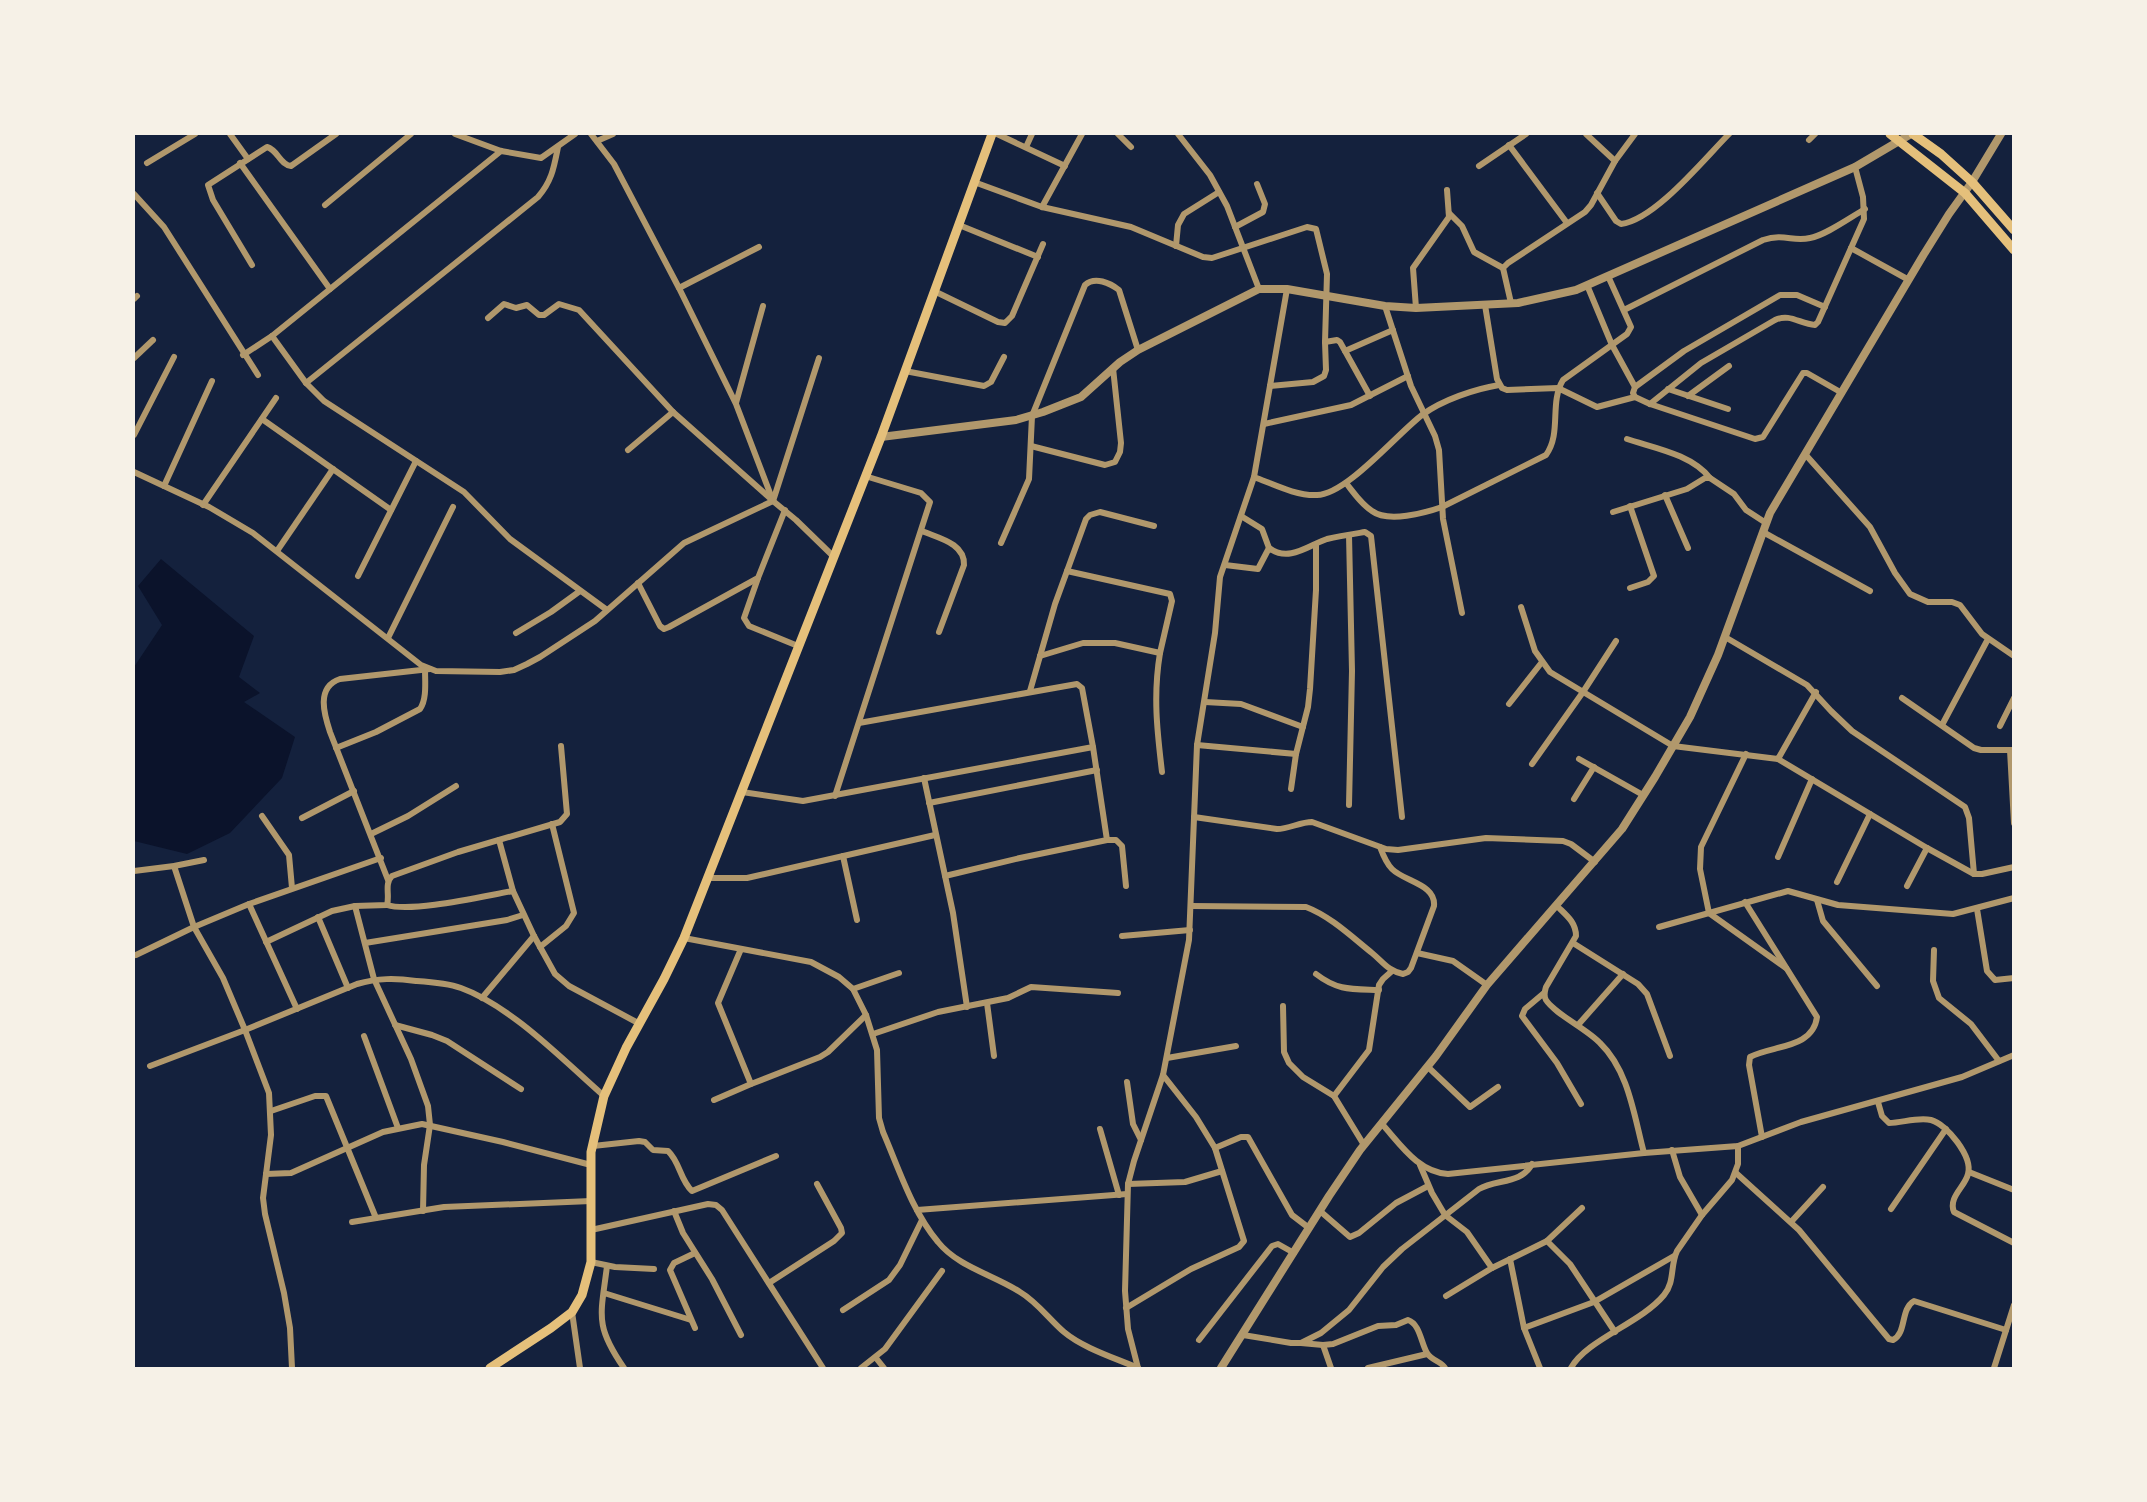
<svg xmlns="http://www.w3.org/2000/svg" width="2147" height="1502" viewBox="0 0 2147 1502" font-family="Mulish,sans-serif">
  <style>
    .water { fill: #0b132b }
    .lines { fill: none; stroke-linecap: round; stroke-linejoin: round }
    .minor { stroke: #b1986c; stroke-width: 6 }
    .tertiary { stroke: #b1986c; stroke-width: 8 }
    .secondary { stroke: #e5c07b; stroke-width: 9 }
    .primary { stroke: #e5c07b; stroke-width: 9 }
  </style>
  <rect width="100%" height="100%" fill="#14213d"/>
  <path class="water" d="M161,559L254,636L239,677L260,693L244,702L295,737L282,778L230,833L187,854L134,841V667L162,625L138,586Z"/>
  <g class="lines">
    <g class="minor">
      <path d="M230,134L248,159"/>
      <path d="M455,134L501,151L541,158L575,134"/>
      <path d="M591,134L614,164L679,288L736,404L773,501L796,520L833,556"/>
      <path d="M997,134L1065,166"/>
      <path d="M1118,134L1131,147"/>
      <path d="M1178,134L1210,175L1227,206L1259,289"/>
      <path d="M1809,140L1815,134"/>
      <path d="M597,141L613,134"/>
      <path d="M1509,145L1567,223"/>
      <path d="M1026,147L1032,134"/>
      <path d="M1615,161L1635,134"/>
      <path d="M147,163L195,134"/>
      <path d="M240,163L330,289"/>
      <path d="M1479,166L1526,134"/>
      <path d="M974,182L1042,207L1131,227L1203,257L1212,258L1307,227L1316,229L1327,274L1325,342L1337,340L1340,342L1370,396"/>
      <path d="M1597,193L1616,221L1621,224C1655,220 1705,158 1729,134"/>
      <path d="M134,194L164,227L258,375"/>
      <path d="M325,205L411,134"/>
      <path d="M1042,207L1082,134"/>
      <path d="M1449,213L1462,226L1474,252L1503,268"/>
      <path d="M959,225L1038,257"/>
      <path d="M1235,227L1263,212L1265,204L1257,184"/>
      <path d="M1176,246L1178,225L1184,214L1219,192"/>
      <path d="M1851,248L1909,280"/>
      <path d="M252,265L213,200L208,185L267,147C278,150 280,165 291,166L336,134"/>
      <path d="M1587,285L1612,345L1635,387"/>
      <path d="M679,288L759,247"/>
      <path d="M934,291L998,322L1005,323L1012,316L1043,244"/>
      <path d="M134,299L137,296"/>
      <path d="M1511,303L1503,268L1508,263L1585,212L1591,205L1615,161L1586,134"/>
      <path d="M1485,305L1497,379L1502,388L1507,390L1558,388L1597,407L1635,397"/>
      <path d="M1385,306L1411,386L1435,436L1439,450L1443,519L1462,613"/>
      <path d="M1825,307L1797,295H1780L1684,351L1635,387L1633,393L1635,397L1650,404L1755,439L1763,437L1803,373H1807L1842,393"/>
      <path d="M1416,308L1413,268L1449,217L1447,190"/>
      <path d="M1624,310L1763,240C1785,233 1792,242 1810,238C1826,235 1849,218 1865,209"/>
      <path d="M488,318L504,304L516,308L527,305L539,315H544L559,304L579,310L673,412L771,499"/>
      <path d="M272,336L306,383L324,401L464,492L510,539L607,610"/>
      <path d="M1345,351L1393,330"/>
      <path d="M243,355L272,336L501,151"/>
      <path d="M134,358L153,340"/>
      <path d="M905,371L984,386L991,382L1004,357"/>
      <path d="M306,383L538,197C552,181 554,167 558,147"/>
      <path d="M1270,386L1313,382L1324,376L1326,370L1325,342"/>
      <path d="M1668,389L1728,409"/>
      <path d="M1688,396L1729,366"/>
      <path d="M736,403L763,306"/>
      <path d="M1650,404L1701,363L1775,320C1790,313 1800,324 1815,325L1818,322L1864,219L1863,197L1855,167"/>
      <path d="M262,419L391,510"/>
      <path d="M1264,424L1351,405L1408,376"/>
      <path d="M134,435L174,357"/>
      <path d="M1627,439C1654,448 1691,454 1710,478"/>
      <path d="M1031,446L1105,465L1115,462L1120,452L1121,443L1113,368"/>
      <path d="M628,450L673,412"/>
      <path d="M1805,454L1870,527L1895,573L1910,594L1928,602H1952L1960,605L1982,634L2014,656"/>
      <path d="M134,472L209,507L253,533L421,665L436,671L500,672L514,670L527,664L540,657L595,621L684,543L773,501L819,358"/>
      <path d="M1254,477C1273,484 1296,496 1317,495C1346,495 1397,434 1422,415C1442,400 1475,389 1499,385"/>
      <path d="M1346,483C1354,493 1361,504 1372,511C1388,523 1425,513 1442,507L1546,455C1562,433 1549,403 1563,380L1627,334L1631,327L1608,276"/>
      <path d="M164,486L212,381"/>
      <path d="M1665,495L1688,548"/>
      <path d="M203,505L276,398"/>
      <path d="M1613,512L1687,489L1705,478H1710L1734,494L1746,510L1766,523"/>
      <path d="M1241,516L1262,529L1269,548C1289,563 1309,545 1327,539C1340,536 1353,534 1365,532L1371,536L1402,817"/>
      <path d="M922,531C938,538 965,543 964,565L939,632"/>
      <path d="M1763,532L1870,591"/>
      <path d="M1349,535L1352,671L1349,805"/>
      <path d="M1001,543L1029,479L1032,416L1085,285C1095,276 1110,283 1119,290L1138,350"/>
      <path d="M277,551L333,469"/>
      <path d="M1225,565L1258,569L1269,548"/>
      <path d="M358,576L416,461"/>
      <path d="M758,578L744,618L749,626L798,646"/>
      <path d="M638,583L660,626L664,629L669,627L758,578L785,510"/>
      <path d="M1630,588L1648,582L1654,576L1630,506"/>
      <path d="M1521,607L1535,651L1550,672L1673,746L1778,759L1816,692"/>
      <path d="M516,633L551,612L580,591"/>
      <path d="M1725,637L1807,685L1831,711L1852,731L1965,807L1969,818L1974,874"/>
      <path d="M388,638L453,507"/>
      <path d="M1160,653C1153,695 1157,730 1162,772"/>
      <path d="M1040,656L1083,643H1115L1160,653L1172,601L1170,594L1067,571"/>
      <path d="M1030,691L1055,604L1086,519L1090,515L1100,512L1154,526"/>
      <path d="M1902,698L1974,748L1981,750H2014"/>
      <path d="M1205,702L1241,704L1303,727"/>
      <path d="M1509,704L1542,662"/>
      <path d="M1942,725L1988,639"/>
      <path d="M2000,726L2014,698"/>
      <path d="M1197,745L1296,754L1291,789"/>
      <path d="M336,748L376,732L420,709C427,699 425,682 425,669"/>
      <path d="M2010,750L2014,823"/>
      <path d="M1296,754L1308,707L1310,689L1316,590V545"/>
      <path d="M1746,754L1701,847L1700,869L1709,913L1786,968"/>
      <path d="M1579,759L1643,795"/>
      <path d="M1778,759L1927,848L1974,874H1982L2014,867"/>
      <path d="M1532,764L1583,692L1616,641"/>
      <path d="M924,778L953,913L967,1007"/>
      <path d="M742,792L803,801L1093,747L1082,688L1077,684L859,723"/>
      <path d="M835,796L930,502L921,493L865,476"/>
      <path d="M1574,799L1594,767"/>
      <path d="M929,803L1097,770"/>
      <path d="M262,816L289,855L292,888"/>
      <path d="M1194,817L1277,829C1289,829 1300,822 1312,822L1386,849L1398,850L1486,838L1563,841L1571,844L1595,862"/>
      <path d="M302,818L354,791"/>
      <path d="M371,834L408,816L456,786"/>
      <path d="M499,840L513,891L534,936L555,974L569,986L640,1024"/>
      <path d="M1107,840H1116L1122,846L1126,886"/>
      <path d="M843,856L857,920"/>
      <path d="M1778,857L1812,779"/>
      <path d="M174,866L194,927L223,978L245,1030L269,1093L271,1135L263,1198L265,1214L284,1293L290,1328L292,1368"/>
      <path d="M134,871L174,866L204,860"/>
      <path d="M945,876L1020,858L1107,840L1093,747"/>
      <path d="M708,878H747L935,835"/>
      <path d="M388,880L330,732C324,714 316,687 340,679L430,669"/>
      <path d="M1837,882L1870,814"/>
      <path d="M1907,886L1927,848"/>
      <path d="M1817,900L1823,921L1877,986"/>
      <path d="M1745,902L1817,1017C1813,1049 1772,1045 1750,1057L1749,1065L1762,1137"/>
      <path d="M249,904L297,1009"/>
      <path d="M387,905C412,913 484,896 513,891"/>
      <path d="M355,906L374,979L411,1059L428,1106L430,1125L424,1165L423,1211"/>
      <path d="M1191,906L1306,907C1330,916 1352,937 1372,953C1383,962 1388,971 1403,974L1408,972L1411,968L1434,906C1436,884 1405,882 1392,869C1386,863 1383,855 1380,847"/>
      <path d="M1557,906C1566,915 1576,922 1576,936L1546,987C1545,991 1543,995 1546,1000C1555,1014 1587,1029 1600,1043C1629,1071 1634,1116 1644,1153"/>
      <path d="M1977,909L1987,971L1995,980L2014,978"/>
      <path d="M318,917L348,988"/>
      <path d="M1659,927L1788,891L1838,905L1953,914L2014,898"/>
      <path d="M1122,936L1190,930"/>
      <path d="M684,938L811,962L839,977L853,989L866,1015L877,1050L879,1118L883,1132C899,1169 912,1211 938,1242C958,1267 994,1275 1020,1292C1037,1302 1049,1319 1064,1332C1083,1348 1115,1358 1138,1368"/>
      <path d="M266,942L332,911L355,906L387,905C390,895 384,884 392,876L458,852L560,822L567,814L561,746"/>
      <path d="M365,943L507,920L523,915"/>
      <path d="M1573,943L1638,984L1647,994L1670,1056"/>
      <path d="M540,947L566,926L574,913L552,824"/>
      <path d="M741,949L718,1003L751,1084"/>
      <path d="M1934,950L1933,981L1939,998L1971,1024L1999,1061"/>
      <path d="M1417,953L1453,961L1487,985"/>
      <path d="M136,955L194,927L249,904L381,858"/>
      <path d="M1316,974C1338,991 1352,989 1379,990"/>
      <path d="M853,989L899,973"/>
      <path d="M1544,993L1525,1009L1522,1016L1557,1063L1581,1104"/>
      <path d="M482,998L534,936"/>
      <path d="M987,1003L994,1056"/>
      <path d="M1283,1006L1284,1052L1289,1063L1303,1077L1334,1096L1364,1145"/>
      <path d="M395,1025L432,1035L447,1041L521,1089"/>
      <path d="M1578,1025L1623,974"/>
      <path d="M873,1034L938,1012L1008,998L1031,987L1118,993"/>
      <path d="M364,1036L398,1128"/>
      <path d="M1167,1058L1236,1046"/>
      <path d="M150,1066L245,1030L357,984C378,978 395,978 416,981C431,982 447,983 461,988C511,1006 564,1061 604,1096"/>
      <path d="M1428,1067L1470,1107L1498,1087"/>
      <path d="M1127,1082L1133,1124L1141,1140"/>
      <path d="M1334,1096L1369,1050L1379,985L1383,979L1392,971"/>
      <path d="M714,1100L751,1084L820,1057L828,1052L866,1015"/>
      <path d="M1878,1102L1882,1116L1889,1123C1902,1123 1917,1117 1931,1120C1947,1124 1973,1157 1968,1174C1965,1187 1948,1197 1954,1212L2014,1243"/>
      <path d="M271,1111L315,1096H326L376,1218"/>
      <path d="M1382,1124C1401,1145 1418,1172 1448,1174L1644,1153L1738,1146L1801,1122L1962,1077L2014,1055"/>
      <path d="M1100,1129L1119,1195"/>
      <path d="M593,1146L639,1141L645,1142L653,1150L668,1151C680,1162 680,1180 692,1191L776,1156"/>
      <path d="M1215,1148L1241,1137H1248L1292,1215L1309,1228"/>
      <path d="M1672,1150L1680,1177L1702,1215"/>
      <path d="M1420,1165L1432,1193L1445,1215L1467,1232L1492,1268L1547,1241L1570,1264L1615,1332"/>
      <path d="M1969,1172L2014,1190"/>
      <path d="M1736,1173L1799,1230L1889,1339L1893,1340C1907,1333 1900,1309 1914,1301L2006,1330"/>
      <path d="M266,1174L291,1173L383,1132L422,1124L503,1142L591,1165"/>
      <path d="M1128,1184L1185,1182L1222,1171"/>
      <path d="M1891,1209L1946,1129"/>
      <path d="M917,1210L1127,1194"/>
      <path d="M674,1211L683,1233L712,1279L741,1335"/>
      <path d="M1320,1211L1350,1237L1359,1233L1396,1203L1428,1186"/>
      <path d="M352,1222L444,1207L591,1201"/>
      <path d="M1791,1222L1823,1187"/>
      <path d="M591,1230L708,1204L716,1205L722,1210L823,1368"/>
      <path d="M1547,1241L1582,1208"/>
      <path d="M1510,1259L1524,1328L1540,1368"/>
      <path d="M591,1262L615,1267L654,1269"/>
      <path d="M607,1266C601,1315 594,1325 624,1368"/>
      <path d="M769,1283L834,1241L842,1233L841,1228L817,1184"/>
      <path d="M604,1293L691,1320"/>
      <path d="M1446,1296L1492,1268"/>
      <path d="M1126,1308L1191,1269L1239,1247L1244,1241L1215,1148L1196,1117L1163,1075"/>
      <path d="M843,1310L889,1280L900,1265L922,1220"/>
      <path d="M572,1312L580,1368"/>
      <path d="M695,1328L670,1270L674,1263L695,1253"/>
      <path d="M1524,1328L1594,1302L1674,1256"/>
      <path d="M1243,1335L1291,1343H1301L1321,1333L1349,1310L1383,1267L1402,1249L1479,1189C1496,1179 1522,1184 1532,1164"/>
      <path d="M1199,1340L1272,1246L1278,1244L1294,1253"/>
      <path d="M1301,1343L1323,1345L1333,1344L1378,1326L1396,1325L1408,1320C1420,1324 1421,1343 1427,1353C1432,1361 1441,1361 1445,1368"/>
      <path d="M1323,1345L1331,1368"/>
      <path d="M876,1358L884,1368"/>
      <path d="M861,1368L885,1349L942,1271"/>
      <path d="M1138,1368L1128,1329L1125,1291L1128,1184L1134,1161L1163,1075L1189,940L1197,745L1215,633L1220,577L1254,477L1287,289"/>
      <path d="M1368,1368L1427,1354"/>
      <path d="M1571,1368C1586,1340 1641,1323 1664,1295C1675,1282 1670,1266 1677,1251L1702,1215L1732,1180L1738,1164V1146"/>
      <path d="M1994,1368L2014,1305"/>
    </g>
    <g class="tertiary">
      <path d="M881,437L1016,420L1043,412L1081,397L1120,362L1138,350L1259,289H1287L1385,306L1416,308L1518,303L1576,290L1855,167L1911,134"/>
      <path d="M1221,1368L1329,1196L1360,1150L1436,1056L1487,985L1622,829L1655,777L1690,717L1718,655L1770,513L1924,254L1949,214L1972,182L2001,134"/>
    </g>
    <path class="secondary" d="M490,1368L551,1328L572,1312L582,1295L591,1262V1152L604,1096L626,1048L664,979L684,938L881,437L992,134"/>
    <g class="primary">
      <path d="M1890,134L1965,193L2014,250"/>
      <path d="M1913,134L1941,154L1972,182L2014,230"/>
    </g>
  </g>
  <rect width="2147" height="1502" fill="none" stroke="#f6f1e7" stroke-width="270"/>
</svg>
